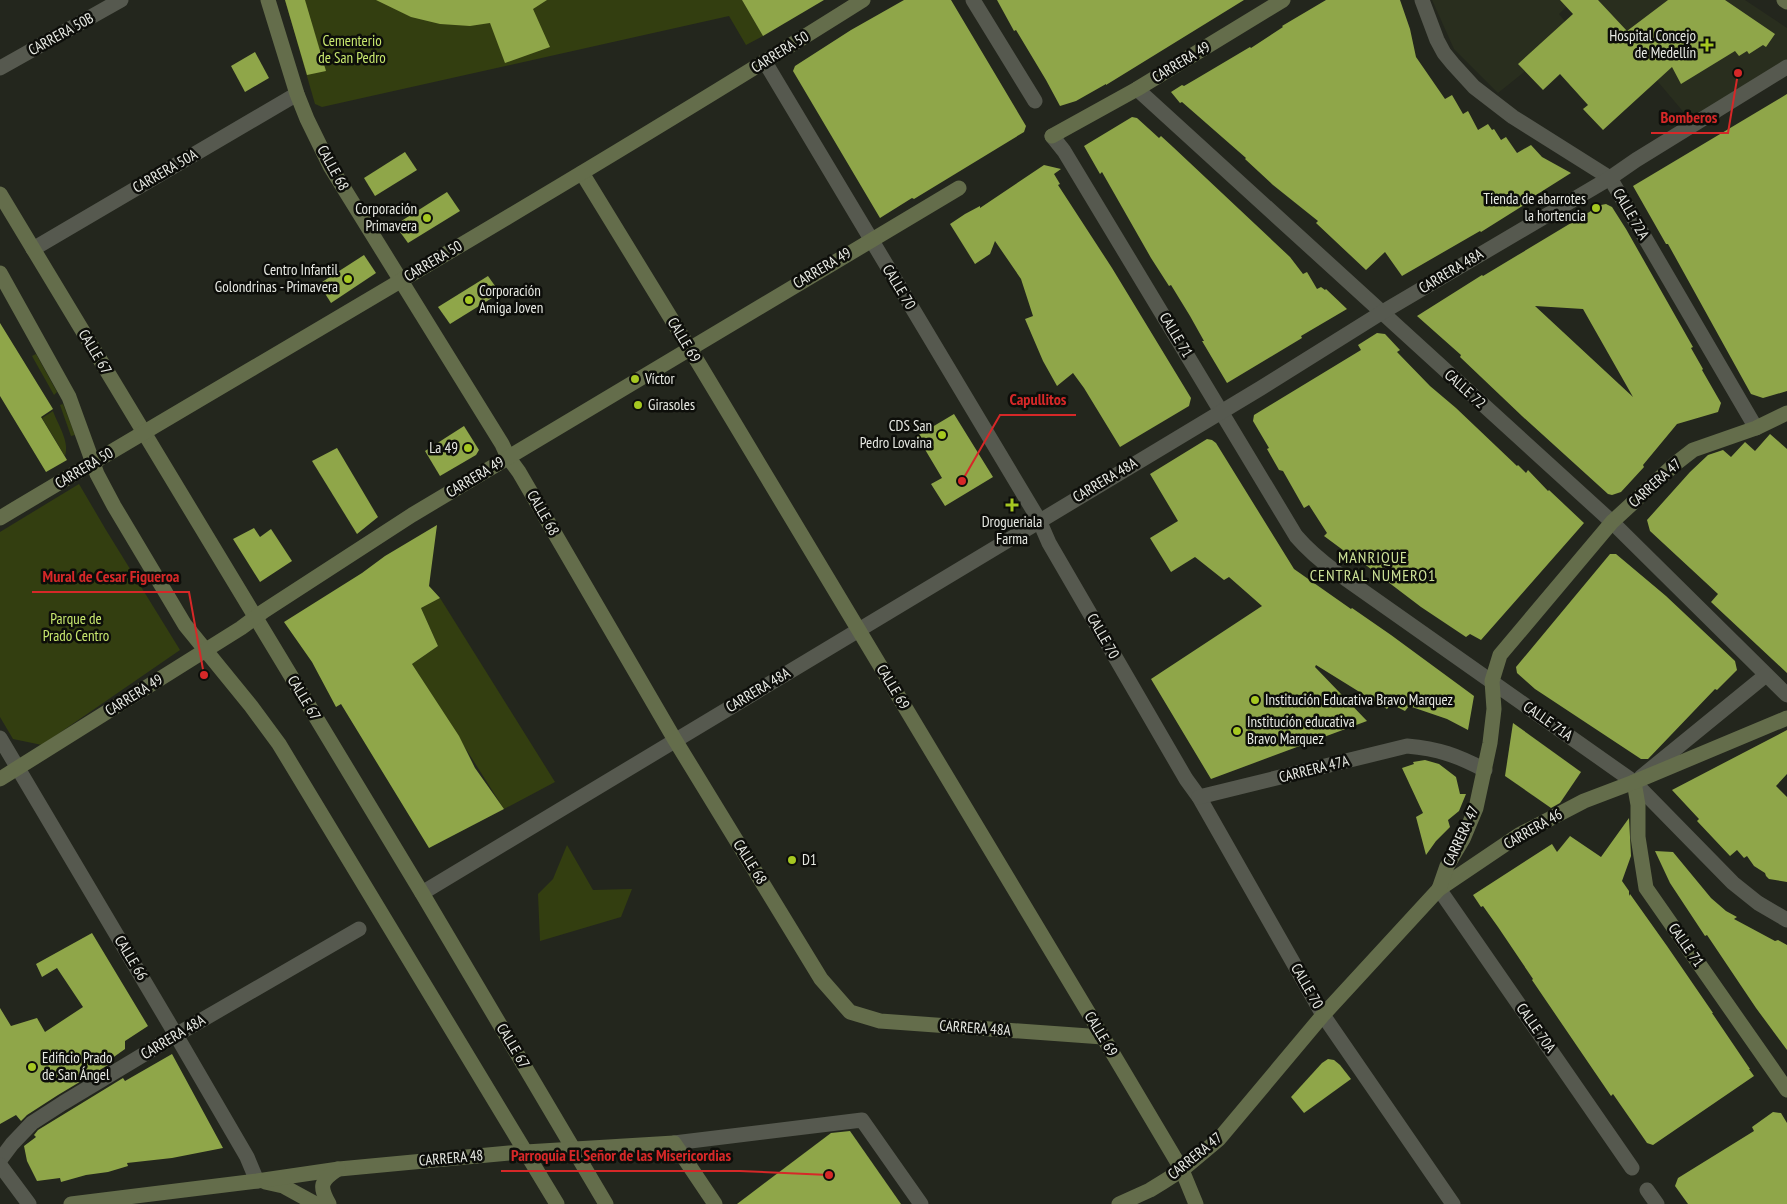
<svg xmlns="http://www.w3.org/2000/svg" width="1787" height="1204" viewBox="0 0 1787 1204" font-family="'PT Sans Narrow',sans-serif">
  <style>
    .built { fill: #292e1e }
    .green { fill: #333e10 }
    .building { fill: #8fa649; fill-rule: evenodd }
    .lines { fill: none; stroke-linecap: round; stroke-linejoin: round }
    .street { stroke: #56594f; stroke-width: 15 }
    .secondary { stroke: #646d4b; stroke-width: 15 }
    .poi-dot { fill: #a6c821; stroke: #0d0e0a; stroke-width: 2 }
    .labels { text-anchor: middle; stroke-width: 5; stroke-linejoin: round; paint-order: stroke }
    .street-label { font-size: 15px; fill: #e7e9e3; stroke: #0d0e0a }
    .poi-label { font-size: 15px; fill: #e7e9e3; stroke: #0d0e0a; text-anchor: start }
    .park-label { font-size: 15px; fill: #c8e86e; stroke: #0d0e0a }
    .neighbourhood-label { font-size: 16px; letter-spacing: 1px; fill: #cde297; stroke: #0d0e0a }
    .leader { fill: none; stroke: #d62828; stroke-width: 2 }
    .callout-dot { fill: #d62828; stroke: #0d0e0a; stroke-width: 2 }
    .callout-label { font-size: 16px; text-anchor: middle; font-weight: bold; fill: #d62828; stroke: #0d0e0a; stroke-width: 5; stroke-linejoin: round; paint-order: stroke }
  </style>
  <rect width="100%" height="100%" fill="#23261d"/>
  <g class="built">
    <path d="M1432,0H1573L1559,14L1574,32L1498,93L1454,49Z"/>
    <path d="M1589,0H1745L1787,28V62L1691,121Z"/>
  </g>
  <g class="green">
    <path d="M285,0H742L763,36L746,45L729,16L322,107L315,104Z"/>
    <path d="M36,354L57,392L54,395L32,356Z"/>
    <path d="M63,404L75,435L71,436L60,405Z"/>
    <path d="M53,411C58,425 70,442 65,456L42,418Z"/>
    <path d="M79,484L106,530L180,650L42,745L13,739L0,717V532Z"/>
    <path d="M440,598L555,782L504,809L412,664L438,646L421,608Z"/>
    <path d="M567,845L593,890L632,889L621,917L540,941L538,894L553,879Z"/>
  </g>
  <g class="building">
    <path d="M285,0H305L326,71L307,75Z"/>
    <path d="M376,0H547L533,9L550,47L505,63L490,23L470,26L440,24L411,17Z"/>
    <path d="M742,0H824L763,36Z"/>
    <path d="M904,0H951L1026,126L1024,132L914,199L912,198L880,218L793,71L795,66L851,30Z"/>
    <path d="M997,0H1244L1106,85V84L1076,101L1060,106L1046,80L1016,30L1014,31Z"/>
    <path d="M1326,0H1400L1410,29L1416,57L1445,99L1452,95L1463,114L1468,111L1478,130L1488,124L1492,130L1494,129L1501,140L1506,137L1517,153L1531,145L1542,157L1571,173L1525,202L1527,203L1481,232L1480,231L1402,276L1385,252L1366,270L1316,223L1318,221L1273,185L1245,159L1246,158L1182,102L1180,103L1171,92L1182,85L1184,86L1196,79L1250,47L1251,48L1283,27L1282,26Z"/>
    <path d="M1560,0H1598L1627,31L1668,0H1725L1775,34L1766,47L1763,45L1749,54L1747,51L1739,56L1735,51L1681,84L1672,67L1603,130L1583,109L1588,105L1560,74L1543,90L1518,64L1573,14Z"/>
    <path d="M255,52L269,78L245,92L231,66Z"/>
    <path d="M1787,94V391L1763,398L1751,394L1668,244H1666L1633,186Z"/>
    <path d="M1132,117L1137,118L1159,138L1161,136L1173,147L1290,257L1303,274L1307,272L1317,289L1321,287L1325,290L1326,289L1347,309L1301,336L1302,338L1227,383L1202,341H1204L1190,316L1171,285L1169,286L1151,258L1102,172L1100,174L1084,146Z"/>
    <path d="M405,152L417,170L375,196L364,178Z"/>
    <path d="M1044,165L1061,169L1054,174L1060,184L1058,185L1112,268L1191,398L1189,406L1120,447L1084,388L1073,373L1057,386L1043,361L1025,319L1033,316L1021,279L995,241L990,254L975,264L950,224L965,214L980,206V208Z"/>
    <path d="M447,192L460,211L408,243L395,225Z"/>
    <path d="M1606,204L1612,207L1626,229L1693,347L1691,348L1703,369L1702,370L1721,403L1718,412L1677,424L1643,465L1644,467L1621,492L1612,495L1608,494L1522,416L1460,357L1461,355L1417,316L1482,275L1483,276L1601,205ZM1535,306L1583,309L1633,397Z"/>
    <path d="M364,255L376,273L331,303L319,284Z"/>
    <path d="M488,276L500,293L450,324L438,307Z"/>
    <path d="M0,323L53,409L41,417L67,460L46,472L0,396Z"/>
    <path d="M1377,333L1385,334L1400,350L1397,352L1430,386L1456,408L1517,466L1518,465L1526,473L1528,470L1548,491L1549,490L1584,523L1481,640L1470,634L1466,637L1421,607L1367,566L1351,556L1324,536L1327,533L1309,505L1304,508L1283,471L1279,470L1267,449L1269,448L1253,421L1254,415L1361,350L1358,345Z"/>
    <path d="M954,414L993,477L945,506L931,484L942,478L917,436Z"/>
    <path d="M464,426L479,450L476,455L440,476L425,451Z"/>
    <path d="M1770,434L1787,449V673L1711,602L1718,594L1650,531L1647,520L1690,472L1708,455L1723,450L1731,457L1745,442L1755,451Z"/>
    <path d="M1207,439L1212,440L1216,443L1294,569L1351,609L1352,608L1391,635L1474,696L1468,730L1447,719L1409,706L1405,711L1391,704L1387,709L1316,665L1315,667L1367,721L1211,779L1151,679L1262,606L1229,577L1224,580L1195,557L1171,572L1150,538L1178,521L1150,474Z"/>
    <path d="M337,448L378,517L357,534L312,461Z"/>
    <path d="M437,525L429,586L440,598L421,608L438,646L412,664L459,736L475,768L504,809L429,848L341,704L336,707L312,662L284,622L362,573L385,556Z"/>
    <path d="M254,528L260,537L271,529L292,561L260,582L233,539Z"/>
    <path d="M1610,554H1616L1666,596L1735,661L1737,670L1717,690L1715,689L1648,759H1641L1535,689L1517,673L1516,667Z"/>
    <path d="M1513,723L1581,772L1560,803L1551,808L1505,776Z"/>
    <path d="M1787,730V774L1776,786L1787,797V882L1769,879L1766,876L1765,873L1754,866L1747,856L1744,858L1737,850L1730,856L1697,821L1699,819L1672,790Z"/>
    <path d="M1425,760L1439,764L1456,777L1460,794H1466L1459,811L1448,820L1450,827L1436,841L1426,855L1416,817L1423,813L1402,768L1414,764L1413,762Z"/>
    <path d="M1629,818L1631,856L1622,881L1629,891V896L1630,894L1667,946L1713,1013H1712L1750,1069H1749L1754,1076L1653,1145L1647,1143L1613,1094L1611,1096L1532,980L1533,979L1498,927L1483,906L1481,907L1473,895L1552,844L1557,852L1570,836L1601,857Z"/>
    <path d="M1655,851L1673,852L1711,898L1726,911L1737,917L1734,919L1775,941L1778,940L1787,945V1050L1756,1008L1707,935L1705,936L1670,883Z"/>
    <path d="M92,933L148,1026L125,1041V1049L111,1059L113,1062L58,1095L27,1115L21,1121L16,1115L0,1124V1008L11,1026L37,1018L45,1032L83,1007L57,968L42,977L36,964Z"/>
    <path d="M172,1054L223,1148L172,1158L127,1163L128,1166L108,1172L86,1175L61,1182L60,1178L37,1181L27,1161L24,1146L36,1137L34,1135L38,1130L123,1078L125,1081Z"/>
    <path d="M1328,1059L1334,1060L1340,1065L1351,1079L1304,1113L1291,1097L1322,1063Z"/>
    <path d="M1773,1112L1781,1113L1787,1123V1204H1688L1675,1186L1678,1178L1754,1131L1752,1127Z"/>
    <path d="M850,1131L901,1204H737L831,1133Z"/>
  </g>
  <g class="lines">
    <g class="street">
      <path d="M973,0L1035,101"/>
      <path d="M1422,0L1437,40L1444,53L1453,64L1474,87L1513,117L1610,178L1756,428"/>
      <path d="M765,62L1039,520L1049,543L1186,779L1199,797L1323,1015L1453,1204"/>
      <path d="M0,68L121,0"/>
      <path d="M1137,89L1612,522L1787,695"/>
      <path d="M1052,136L1064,151L1296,536C1308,550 1321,561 1336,572L1634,782L1733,883L1758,903L1787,920"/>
      <path d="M33,249L297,94"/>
      <path d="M0,738L176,1035L247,1157L257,1181"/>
      <path d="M1641,777L1766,675"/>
      <path d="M1199,797L1407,746C1439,749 1456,755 1485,770"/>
      <path d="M1439,889L1632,1168"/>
      <path d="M422,893L1261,388L1381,313L1610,178L1636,160L1787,67"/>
      <path d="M674,1143L862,1120L921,1204"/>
      <path d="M0,1160L12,1144L32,1123L63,1103L176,1035L359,929"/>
      <path d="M0,1165L29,1204"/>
      <path d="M1647,1190L1657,1204"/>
    </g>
    <g class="secondary">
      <path d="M268,0L297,94L307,119L330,166L502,444L508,457L519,472L675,740L821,979L850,1012L880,1021L1103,1037"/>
      <path d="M1784,0L1787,2"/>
      <path d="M1052,136L1137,89L1283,0"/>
      <path d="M582,173L699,364L1103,1037L1182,1170L1196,1204"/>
      <path d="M0,194L422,893L606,1204"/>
      <path d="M0,273L69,397L97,474L114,506L185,625L251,706L279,744L557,1204"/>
      <path d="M0,518C288,346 579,179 863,0"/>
      <path d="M0,779L241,628L264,611L412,515L959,188"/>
      <path d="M1634,782L1638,805V837L1646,888L1787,1090"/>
      <path d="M1439,889L1519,835L1584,801L1634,782L1787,718"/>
      <path d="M265,1182L283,1186L316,1204"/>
      <path d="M71,1204L257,1181L339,1169L509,1153L674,1143L715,1204"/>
      <path d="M329,1204C319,1186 320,1181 338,1169"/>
      <path d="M1119,1204L1150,1190L1163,1182L1182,1170L1219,1139L1323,1015L1439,889L1447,866L1463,839L1476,808L1490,743L1494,709L1492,681L1500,655L1612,522L1675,464L1693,450L1756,428L1787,413"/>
    </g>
  </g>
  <g class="poi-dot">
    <path d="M1704.5 37.5h5v5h5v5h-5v5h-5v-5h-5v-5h5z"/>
    <circle cx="1596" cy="208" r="5"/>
    <circle cx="427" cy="218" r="5"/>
    <circle cx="348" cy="279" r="5"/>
    <circle cx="469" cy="300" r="5"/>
    <circle cx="635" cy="379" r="5"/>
    <circle cx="638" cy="405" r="5"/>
    <circle cx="942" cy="435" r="5"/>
    <circle cx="468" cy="448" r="5"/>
    <path d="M1009.5 497.5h5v5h5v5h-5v5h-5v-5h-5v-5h5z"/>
    <circle cx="1255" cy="700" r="5"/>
    <circle cx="1237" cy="731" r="5"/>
    <circle cx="792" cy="860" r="5"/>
    <circle cx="32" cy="1067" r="5"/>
  </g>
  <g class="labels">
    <g class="street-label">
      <text transform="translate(61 34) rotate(-29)" y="5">CARRERA 50B</text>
      <text transform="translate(780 52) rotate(-32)" y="5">CARRERA 50</text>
      <text transform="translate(1181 62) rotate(-31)" y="5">CARRERA 49</text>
      <text transform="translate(333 168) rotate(61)" y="5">CALLE 68</text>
      <text transform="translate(165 171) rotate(-30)" y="5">CARRERA 50A</text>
      <text transform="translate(1631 214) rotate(60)" y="5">CALLE 72A</text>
      <text transform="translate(433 261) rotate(-31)" y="5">CARRERA 50</text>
      <text transform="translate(822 268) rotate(-31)" y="5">CARRERA 49</text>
      <text transform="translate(1451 271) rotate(-31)" y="5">CARRERA 48A</text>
      <text transform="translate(899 287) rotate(59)" y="5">CALLE 70</text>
      <text transform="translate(1176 335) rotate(59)" y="5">CALLE 71</text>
      <text transform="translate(684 340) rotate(59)" y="5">CALLE 69</text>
      <text transform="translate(95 352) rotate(59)" y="5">CALLE 67</text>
      <text transform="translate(1465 389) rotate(42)" y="5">CALLE 72</text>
      <text transform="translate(84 468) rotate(-31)" y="5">CARRERA 50</text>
      <text transform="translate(475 477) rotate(-31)" y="5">CARRERA 49</text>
      <text transform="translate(1105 480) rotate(-31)" y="5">CARRERA 48A</text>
      <text transform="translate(1655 483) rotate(-42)" y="5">CARRERA 47</text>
      <text transform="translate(543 513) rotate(60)" y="5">CALLE 68</text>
      <text transform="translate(1103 636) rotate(60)" y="5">CALLE 70</text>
      <text transform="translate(893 687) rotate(59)" y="5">CALLE 69</text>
      <text transform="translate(758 690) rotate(-31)" y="5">CARRERA 48A</text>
      <text transform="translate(134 695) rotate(-32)" y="5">CARRERA 49</text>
      <text transform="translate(304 698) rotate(59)" y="5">CALLE 67</text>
      <text transform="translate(1548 721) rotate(35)" y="5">CALLE 71A</text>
      <text transform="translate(1314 769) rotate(-14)" y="5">CARRERA 47A</text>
      <text transform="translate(1533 829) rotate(-30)" y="5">CARRERA 46</text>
      <text transform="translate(1461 836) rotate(-65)" y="5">CARRERA 47</text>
      <text transform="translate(750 862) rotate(58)" y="5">CALLE 68</text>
      <text transform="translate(1686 945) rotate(55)" y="5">CALLE 71</text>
      <text transform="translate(131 958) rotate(59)" y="5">CALLE 66</text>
      <text transform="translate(1307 986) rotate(60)" y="5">CALLE 70</text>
      <text transform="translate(975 1028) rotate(4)" y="5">CARRERA 48A</text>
      <text transform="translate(1536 1028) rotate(55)" y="5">CALLE 70A</text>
      <text transform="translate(1101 1034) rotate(59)" y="5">CALLE 69</text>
      <text transform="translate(173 1037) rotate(-31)" y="5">CARRERA 48A</text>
      <text transform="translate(513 1046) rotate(59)" y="5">CALLE 67</text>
      <text transform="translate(1195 1156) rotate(-39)" y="5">CARRERA 47</text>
      <text transform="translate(451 1158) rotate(-5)" y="5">CARRERA 48</text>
    </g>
    <g class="poi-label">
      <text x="1696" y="41" text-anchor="end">Hospital Concejo<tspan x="1696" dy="17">de Medellín</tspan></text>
      <text x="1586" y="204" text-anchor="end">Tienda de abarrotes<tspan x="1586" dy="17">la hortencia</tspan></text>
      <text x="417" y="214" text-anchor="end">Corporación<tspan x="417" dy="17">Primavera</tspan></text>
      <text x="338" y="275" text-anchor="end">Centro Infantil<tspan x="338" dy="17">Golondrinas - Primavera</tspan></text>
      <text x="479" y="296">Corporación<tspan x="479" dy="17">Amiga Joven</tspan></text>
      <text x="645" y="384">Víctor</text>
      <text x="648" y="410">Girasoles</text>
      <text x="932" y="431" text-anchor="end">CDS San<tspan x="932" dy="17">Pedro Lovaina</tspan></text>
      <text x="458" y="453" text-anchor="end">La 49</text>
      <text x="1012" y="527" text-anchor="middle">Drogueriala<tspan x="1012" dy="17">Farma</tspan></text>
      <text x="1265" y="705">Institución Educativa Bravo Marquez</text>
      <text x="1247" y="727">Institución educativa<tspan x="1247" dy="17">Bravo Marquez</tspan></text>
      <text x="802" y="865">D1</text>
      <text x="42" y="1063">Edificio Prado<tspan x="42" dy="17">de San Ángel</tspan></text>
    </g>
    <g class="park-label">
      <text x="352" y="46">Cementerio<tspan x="352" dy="17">de San Pedro</tspan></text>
      <text x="76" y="624">Parque de<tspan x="76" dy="17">Prado Centro</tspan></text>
    </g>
    <g class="neighbourhood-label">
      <text x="1373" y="563">MANRIQUE<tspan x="1373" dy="18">CENTRAL NUMERO1</tspan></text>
    </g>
  </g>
  <path class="leader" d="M1738 73L1728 133H1651M962 481L1000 415H1076M204 675L189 592H32M829 1175L740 1171H501"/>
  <g class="callout-dot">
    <circle cx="1738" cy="73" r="5"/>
    <circle cx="962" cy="481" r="5"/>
    <circle cx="204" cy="675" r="5"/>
    <circle cx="829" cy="1175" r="5"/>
  </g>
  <g class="callout-label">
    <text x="1689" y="123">Bomberos</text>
    <text x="1038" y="405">Capullitos</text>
    <text x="111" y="582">Mural de Cesar Figueroa</text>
    <text x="621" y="1161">Parroquia El Señor de las Misericordias</text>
  </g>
</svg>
